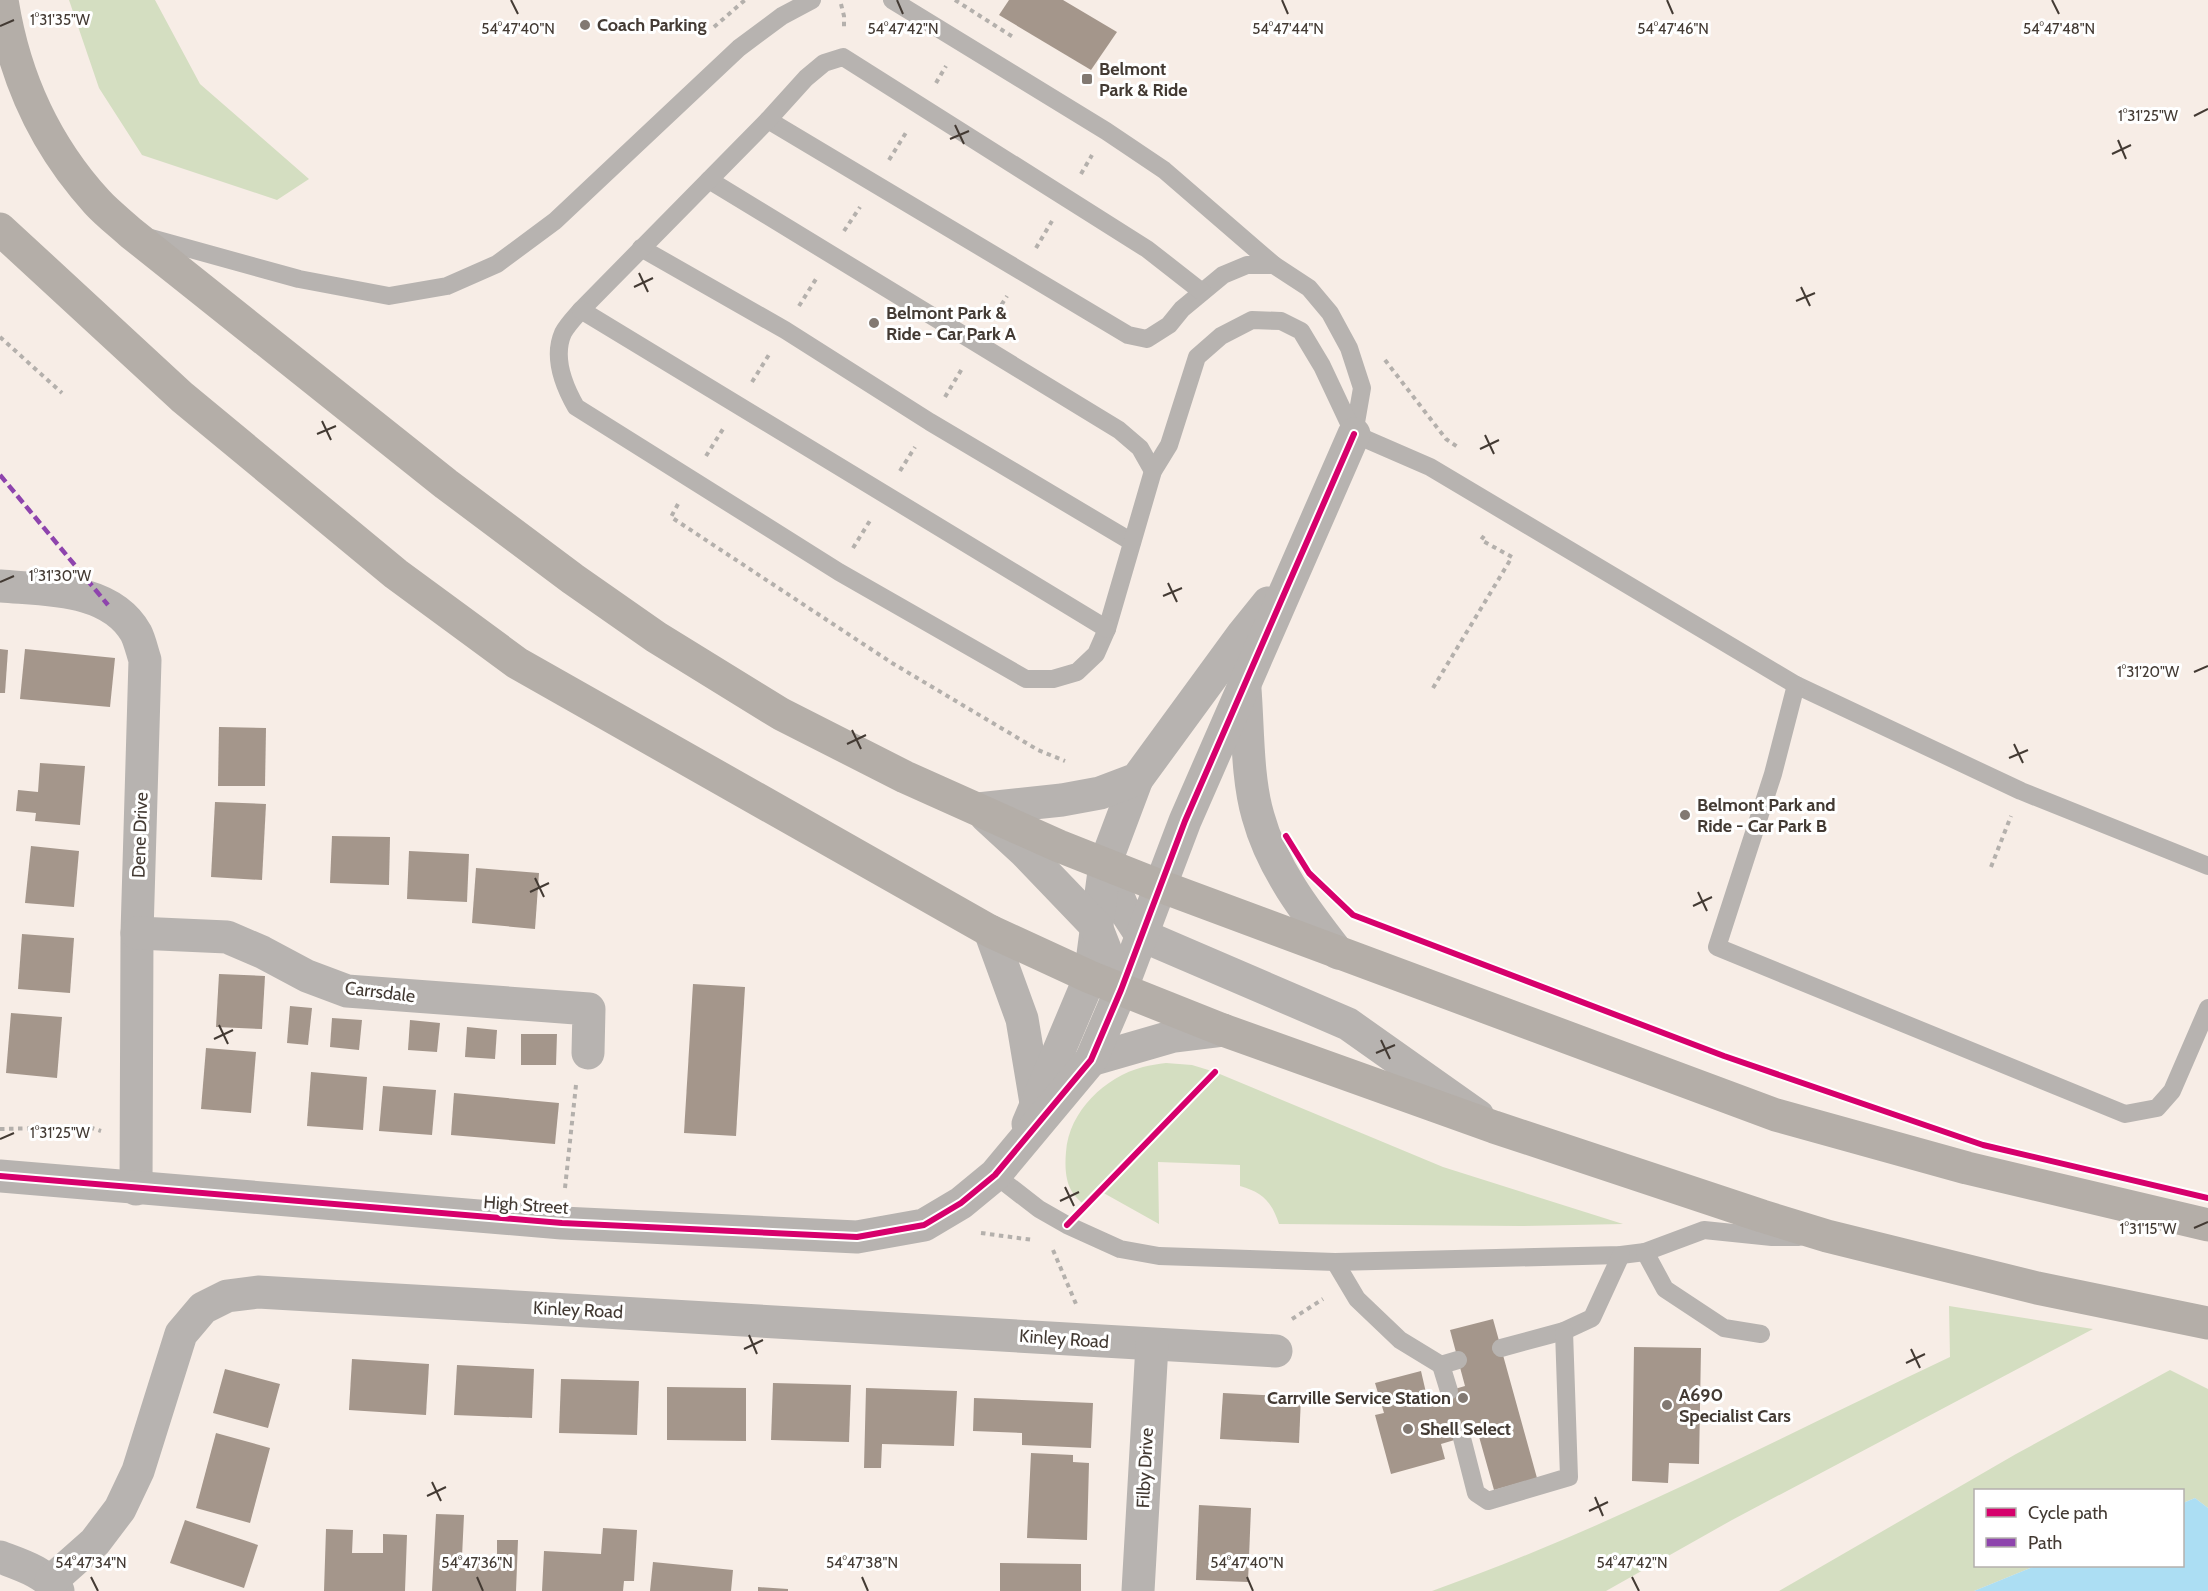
<svg xmlns="http://www.w3.org/2000/svg" width="2208" height="1591" viewBox="0 0 2208 1591" font-family="Cabin,sans-serif">
  <style>
    .green { fill: #d4dec1 }
    .water { fill: #acdef3 }
    .building { fill: #a4968b }
    .lines { fill: none; stroke-linecap: round; stroke-linejoin: round }
    .path { stroke: #b4b0ac; stroke-width: 4; stroke-dasharray: 4.5 4.5; stroke-linecap: butt }
    .service { stroke: #b7b3b0; stroke-width: 18 }
    .minor { stroke: #b7b3b0; stroke-width: 33 }
    .tertiary { stroke: #b7b3b0; stroke-width: 33 }
    .trunk { stroke: #b4aea8; stroke-width: 33 }
    .quiet { stroke: #8e44ad; stroke-width: 4.5; stroke-dasharray: 9 4.5; stroke-linecap: butt }
    .cycleway-casing { stroke: #fff; stroke-width: 10 }
    .cycleway { stroke: #d6006c; stroke-width: 6 }
    .ticks { fill: none; stroke: #433a33; stroke-width: 2 }
    .poi-dot { fill: #827972; stroke: #fff; stroke-width: 2 }
    .labels { text-anchor: middle; stroke-width: 6; stroke-linejoin: round; paint-order: stroke }
    .poi-label { font-size: 18px; font-weight: bold; fill: #433a33; stroke: #fff; text-anchor: start }
    .street-label { font-size: 18px; fill: #433a33; stroke: #fff }
    .ticks-label { font-size: 15px; text-anchor: middle; fill: #433a33; stroke: #fff; stroke-width: 6; stroke-linejoin: round; paint-order: stroke }
  </style>
  <rect width="100%" height="100%" fill="#f7ede6"/>
  <g class="green">
    <path d="M69,0H155L200,84L309,179L277,200L142,155L99,88Z"/>
    <path d="M1166,1063L1192,1065L1215,1072L1443,1167L1623,1224L1520,1226L1279,1224C1272,1202 1262,1192 1240,1186V1165L1158,1162L1159,1224L1100,1191L1085,1206C1080,1201 1073,1195 1070,1188C1065,1177 1065,1163 1066,1152C1069,1111 1105,1077 1143,1067C1150,1065 1158,1064 1166,1063Z"/>
    <path d="M1949,1306L2093,1329L1732,1520L1606,1591H1432C1610,1528 1779,1438 1950,1357Z"/>
    <path d="M2170,1370L2208,1389V1508L2195,1498L2183,1503L2182,1490H1976V1566H2035L1974,1591H1779L2016,1454Z"/>
  </g>
  <path class="water" d="M2195,1498L2208,1508V1591H1974L2035,1566H2182L2183,1503Z"/>
  <g class="building">
    <path d="M1009,0H1063L1117,32L1091,70L999,15Z"/>
    <path d="M0,649L8,650L5,693H0Z"/>
    <path d="M25,649L115,658L110,707L20,699Z"/>
    <path d="M219,727L266,728L265,786H218Z"/>
    <path d="M40,763L85,766L80,825L35,821L36,813L16,811L18,790L38,792Z"/>
    <path d="M215,802L266,804L262,880L211,877Z"/>
    <path d="M332,836L390,837L389,885L330,883Z"/>
    <path d="M31,846L79,851L74,907L25,903Z"/>
    <path d="M409,851L469,854L467,902L407,899Z"/>
    <path d="M476,868L539,873L535,929L472,923Z"/>
    <path d="M22,934L74,938L70,993L18,989Z"/>
    <path d="M219,974L265,976L262,1029L216,1027Z"/>
    <path d="M693,984L745,987L736,1136L684,1133Z"/>
    <path d="M290,1006L312,1008L308,1045L287,1043Z"/>
    <path d="M11,1013L62,1017L57,1078L6,1073Z"/>
    <path d="M332,1018L362,1020L359,1050L330,1047Z"/>
    <path d="M410,1020L440,1023L437,1052L408,1050Z"/>
    <path d="M467,1027L497,1030L495,1059L465,1057Z"/>
    <path d="M521,1034H557L556,1065H521Z"/>
    <path d="M206,1048L256,1052L251,1113L201,1109Z"/>
    <path d="M311,1072L367,1077L363,1130L307,1126Z"/>
    <path d="M383,1086L436,1090L432,1135L379,1131Z"/>
    <path d="M454,1093L559,1103L555,1144L451,1135Z"/>
    <path d="M1493,1319L1537,1478L1494,1490L1478,1433L1441,1444L1445,1459L1391,1474L1375,1415L1384,1413L1375,1383L1421,1371L1427,1397L1465,1386L1450,1330Z"/>
    <path d="M1634,1347L1701,1348L1699,1464L1669,1463L1668,1483L1632,1481Z"/>
    <path d="M352,1359L429,1364L426,1415L349,1410Z"/>
    <path d="M457,1365L534,1369L532,1418L454,1415Z"/>
    <path d="M225,1369L280,1384L268,1428L213,1413Z"/>
    <path d="M561,1379L639,1381L637,1435L559,1433Z"/>
    <path d="M773,1383L851,1385L849,1442L771,1440Z"/>
    <path d="M667,1387L746,1388V1441L667,1440Z"/>
    <path d="M866,1388L957,1391L954,1446L882,1444L881,1468H864Z"/>
    <path d="M1223,1393L1301,1397L1299,1443L1220,1439Z"/>
    <path d="M974,1398L1093,1403L1091,1448L1022,1445V1433L973,1431Z"/>
    <path d="M216,1433L270,1448L250,1523L196,1508Z"/>
    <path d="M1031,1453L1073,1455V1462L1089,1463L1087,1540L1027,1538Z"/>
    <path d="M1199,1505L1251,1508L1248,1582L1196,1580Z"/>
    <path d="M436,1514L464,1515L462,1557L497,1558V1540H518L516,1591H432Z"/>
    <path d="M185,1520L258,1545L244,1588L170,1563Z"/>
    <path d="M603,1528L637,1530L634,1581H624L623,1591H542L544,1551L601,1554Z"/>
    <path d="M326,1529L353,1530L352,1553H383V1534L407,1535L405,1591H324Z"/>
    <path d="M653,1562L733,1570L731,1591H650Z"/>
    <path d="M1000,1563L1081,1564V1591H1000Z"/>
    <path d="M758,1587L788,1589V1591H758Z"/>
  </g>
  <g class="lines">
    <g class="path">
      <path d="M955,0L1013,37"/>
      <path d="M841,4L844,16V29"/>
      <path d="M714,27L745,0"/>
      <path d="M936,83L946,66"/>
      <path d="M889,160L907,131"/>
      <path d="M1081,174L1092,155"/>
      <path d="M844,231L860,207"/>
      <path d="M1036,248L1052,221"/>
      <path d="M799,306L816,279"/>
      <path d="M992,320L1007,296"/>
      <path d="M0,337L62,393"/>
      <path d="M1385,360L1446,439L1459,448"/>
      <path d="M752,382L770,353"/>
      <path d="M945,397L963,367"/>
      <path d="M706,456L723,429"/>
      <path d="M900,471L915,447"/>
      <path d="M678,504L671,517L892,663L1038,750L1065,761"/>
      <path d="M853,548L871,519"/>
      <path d="M1433,688L1512,557L1481,540L1486,533"/>
      <path d="M1991,867L2011,816"/>
      <path d="M0,1129L89,1127L101,1131"/>
      <path d="M565,1188L576,1085"/>
      <path d="M981,1233L1033,1240"/>
      <path d="M1053,1250L1076,1304"/>
      <path d="M1292,1319L1323,1299"/>
    </g>
    <g class="service">
      <path d="M892,0L1106,131L1164,170L1274,265"/>
      <path d="M768,120L1128,335L1147,339L1169,325L1182,309L1223,275L1247,265H1274L1309,288L1330,313L1349,348L1362,388L1354,434"/>
      <path d="M709,180L1119,430L1140,448L1153,471"/>
      <path d="M147,237L299,279L389,296L447,286L497,264L555,221L739,48L782,16L812,0"/>
      <path d="M641,248L785,330L930,422L1132,542"/>
      <path d="M1202,292L1147,249L843,57L824,63L806,78L768,120L581,310C575,317 567,325 563,333C552,358 564,386 576,407L839,572L1026,679H1053L1077,672L1096,654L1107,629L1153,471L1169,445L1197,357L1221,336L1252,320L1281,321L1301,331L1322,366L1354,434L1430,467L1796,685L2021,791L2208,866"/>
      <path d="M581,310L1107,629"/>
      <path d="M1796,685L1773,774L1717,947L2125,1114L2157,1108L2172,1091L2208,1008"/>
      <path d="M995,1175L1039,1209L1067,1225L1120,1249L1159,1256L1335,1262L1621,1255L1645,1252L1704,1230L1772,1237H1799"/>
      <path d="M1645,1252L1665,1289L1724,1328L1761,1334"/>
      <path d="M1335,1262L1357,1299L1400,1340L1441,1365L1458,1360"/>
      <path d="M1501,1348L1564,1331L1592,1318L1621,1255"/>
      <path d="M1441,1365L1449,1391"/>
      <path d="M1462,1438L1476,1493L1488,1501L1569,1477L1564,1331"/>
    </g>
    <g class="minor">
      <path d="M0,586C45,590 110,587 136,633C140,641 142,651 145,660L137,933L136,1189"/>
      <path d="M1245,689C1248,728 1247,779 1258,816C1272,868 1306,912 1338,953"/>
      <path d="M1137,779L1105,864L1122,906L1141,935L1348,1024L1478,1116"/>
      <path d="M978,809L1062,800L1100,793L1137,779L1243,634L1268,603"/>
      <path d="M137,933L227,937L262,952L307,976L347,991L589,1009L588,1053"/>
      <path d="M1121,990L1185,821L1354,434"/>
      <path d="M0,1557C21,1565 45,1572 58,1591"/>
      <path d="M51,1581L95,1542L120,1509L138,1471L181,1334L203,1308L227,1296L258,1292L1276,1351"/>
      <path d="M1138,1591L1152,1345"/>
    </g>
    <g class="tertiary">
      <path d="M990,931L1022,1019L1036,1103"/>
      <path d="M1091,1060L1174,1036L1223,1030"/>
      <path d="M1028,1124L1090,977L1105,864"/>
      <path d="M0,1176L562,1223L857,1237L924,1225L961,1203L995,1175L1091,1060L1121,990L1096,926L1024,851L986,816"/>
    </g>
    <g class="trunk">
      <path d="M2,0C14,77 44,144 97,202C107,213 120,223 131,233L446,484L573,579L656,637L781,714L905,777L1059,846L1160,886L1776,1115L1967,1168L2208,1225"/>
      <path d="M0,229L182,397L396,574L517,663L990,931L1090,977L1223,1030L1494,1127L1762,1216L1827,1236L2037,1288L2208,1323"/>
    </g>
    <path class="quiet" d="M0,475L108,605"/>
    <defs>
      <g id="cycleway">
        <path d="M1286,836L1309,873L1353,915L1724,1056L1983,1145L2208,1198"/>
        <path d="M0,1176L562,1223L857,1237L924,1225L961,1203L995,1175L1091,1060L1121,990L1185,821L1354,434"/>
        <path d="M1067,1225L1215,1072"/>
      </g>
    </defs>
    <use href="#cycleway" class="cycleway-casing"/>
    <use href="#cycleway" class="cycleway"/>
  </g>
  <path class="ticks" d="M511,0L518,14M897,0L903,14M1282,0L1288,14M1667,0L1673,14M2052,0L2059,14M0,26L14,20M2194,116L2208,109M955,125L964,144M950,139L969,131M2118,140L2126,159M2112,154L2131,145M639,273L648,292M634,287L653,278M1801,287L1810,306M1796,301L1815,293M322,421L331,440M317,434L336,426M1485,435L1494,454M1480,449L1499,440M0,582L14,576M1168,583L1177,602M1163,596L1182,588M2194,672L2208,666M852,730L861,749M847,744L866,735M2014,744L2023,763M2009,758L2028,750M535,878L544,897M530,892L549,883M1698,892L1707,911M1693,906L1712,897M219,1025L228,1044M214,1039L233,1030M1381,1040L1390,1059M1376,1053L1395,1045M0,1139L14,1133M1065,1187L1074,1206M1060,1201L1079,1192M2194,1228L2208,1222M749,1335L757,1354M744,1349L763,1340M1911,1349L1920,1368M1906,1363L1925,1354M432,1482L441,1501M427,1496L446,1487M1595,1497L1603,1516M1589,1511L1608,1502M91,1577L98,1591M477,1577L483,1591M862,1577L868,1591M1247,1577L1253,1591M1632,1577L1639,1591"/>
  <g class="poi-dot">
    <circle cx="585" cy="25" r="6"/>
    <rect x="1081" y="73" width="12" height="12" rx="3"/>
    <circle cx="874" cy="323" r="6"/>
    <circle cx="1685" cy="815" r="6"/>
    <circle cx="1463" cy="1398" r="6"/>
    <circle cx="1667" cy="1405" r="6"/>
    <circle cx="1408" cy="1429" r="6"/>
  </g>
  <g class="labels">
    <g class="poi-label">
      <text x="597" y="31">Coach Parking</text>
      <text x="1099" y="75">Belmont<tspan x="1099" dy="21">Park &amp; Ride</tspan></text>
      <text x="886" y="319">Belmont Park &amp;<tspan x="886" dy="21">Ride - Car Park A</tspan></text>
      <text x="1697" y="811">Belmont Park and<tspan x="1697" dy="21">Ride - Car Park B</tspan></text>
      <text x="1679" y="1401">A690<tspan x="1679" dy="21">Specialist Cars</tspan></text>
      <text x="1451" y="1404" text-anchor="end">Carrville Service Station</text>
      <text x="1420" y="1435">Shell Select</text>
    </g>
    <g class="street-label">
      <text transform="translate(140 835) rotate(-88)" y="6">Dene Drive</text>
      <text transform="translate(380 992) rotate(7)" y="6">Carrsdale</text>
      <text transform="translate(526 1205) rotate(4)" y="6">High Street</text>
      <text transform="translate(578 1310) rotate(3)" y="6">Kinley Road</text>
      <text transform="translate(1064 1339) rotate(4)" y="6">Kinley Road</text>
      <text transform="translate(1145 1468) rotate(-87)" y="6">Filby Drive</text>
    </g>
  </g>
  <g class="ticks-label">
    <text x="60" y="25">1°31'35"W</text>
    <text x="518" y="34">54°47'40"N</text>
    <text x="903" y="34">54°47'42"N</text>
    <text x="1288" y="34">54°47'44"N</text>
    <text x="1673" y="34">54°47'46"N</text>
    <text x="2059" y="34">54°47'48"N</text>
    <text x="2148" y="121">1°31'25"W</text>
    <text x="60" y="581">1°31'30"W</text>
    <text x="2148" y="677">1°31'20"W</text>
    <text x="60" y="1138">1°31'25"W</text>
    <text x="2148" y="1234">1°31'15"W</text>
    <text x="91" y="1568">54°47'34"N</text>
    <text x="477" y="1568">54°47'36"N</text>
    <text x="862" y="1568">54°47'38"N</text>
    <text x="1247" y="1568">54°47'40"N</text>
    <text x="1632" y="1568">54°47'42"N</text>
  </g>
  <rect x="1974" y="1489" width="210" height="78" fill="#ffffff" stroke="#b4b0ad" stroke-width="1.5"/>
  <rect x="1986" y="1508" width="30" height="9" fill="#d6006c" stroke="#b4b0ad" stroke-width="1.5"/>
  <text x="2028" y="1519" font-size="18" fill="#433a33">Cycle path</text>
  <rect x="1986" y="1538" width="30" height="9" fill="#8e44ad" stroke="#b4b0ad" stroke-width="1.5"/>
  <text x="2028" y="1549" font-size="18" fill="#433a33">Path</text>
</svg>
